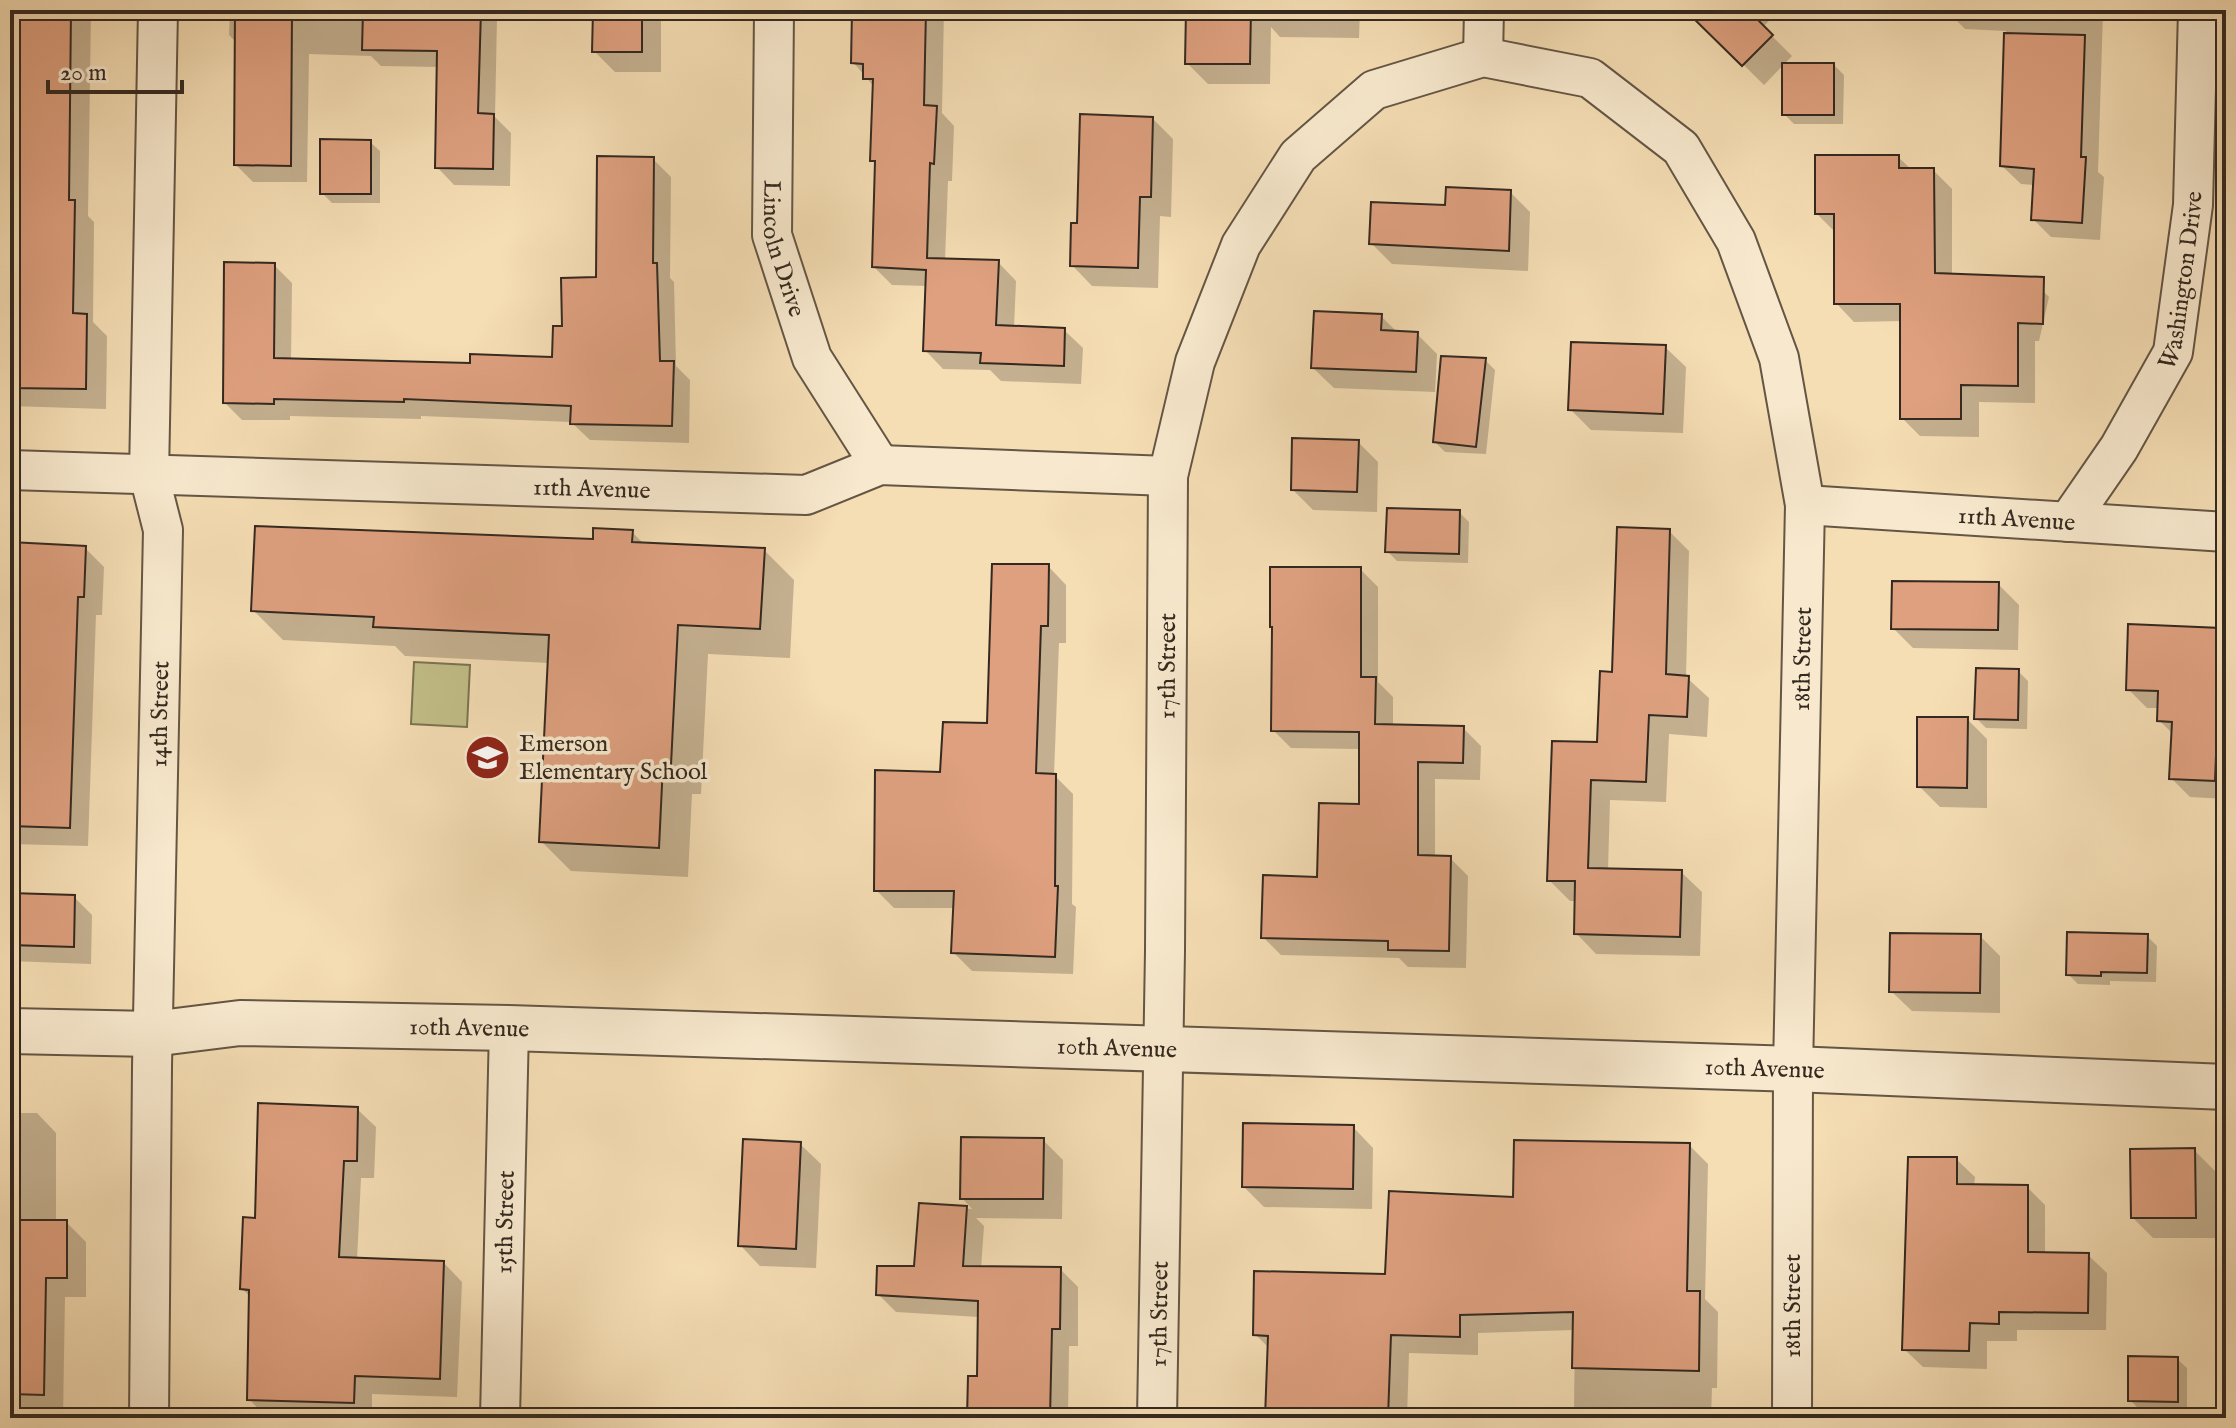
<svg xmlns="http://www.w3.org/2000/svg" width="2236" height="1428" viewBox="0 0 2236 1428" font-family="'IM FELL English',serif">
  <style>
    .green { fill: #c2bf89; stroke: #7b7454; stroke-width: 2 }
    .shadow { fill: #0003 }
    .building { fill: #dea07f; stroke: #342920; stroke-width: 2 }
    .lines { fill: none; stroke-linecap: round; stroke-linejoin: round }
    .minor-casing { stroke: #645645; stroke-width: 42 }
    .tertiary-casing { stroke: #645645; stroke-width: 48 }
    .minor { stroke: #f8e9ce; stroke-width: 38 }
    .tertiary { stroke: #f8e9ce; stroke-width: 44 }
    .labels { text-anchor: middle; stroke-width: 7; stroke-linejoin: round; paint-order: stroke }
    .street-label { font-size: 24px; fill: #342920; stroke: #f8e9ce }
    .poi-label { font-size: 24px; fill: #342920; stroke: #f8e9ce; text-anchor: start }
  </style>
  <rect width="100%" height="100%" fill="#f5ddb4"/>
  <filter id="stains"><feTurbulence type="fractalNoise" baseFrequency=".0025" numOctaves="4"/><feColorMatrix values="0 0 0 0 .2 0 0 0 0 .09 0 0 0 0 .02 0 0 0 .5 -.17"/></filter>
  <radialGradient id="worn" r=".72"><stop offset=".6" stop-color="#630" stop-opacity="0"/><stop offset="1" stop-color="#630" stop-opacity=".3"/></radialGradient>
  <path class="green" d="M414,662L470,665L467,727L411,724Z"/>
  <g class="shadow">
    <path d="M10,10L91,11L88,216L94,222L93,322L107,336L106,409L10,406Z"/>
    <path d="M230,10H490L497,18L495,117L511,133L510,186L454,185L437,167L439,67L381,66L371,56L309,54L307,182H253L236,165L237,43L229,35Z"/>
    <path d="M595,10H661V72H615L594,51Z"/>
    <path d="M861,10H944L942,113L954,126L952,181H948L945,260L998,262L1016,281L1014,328L1064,330L1083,348L1081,384L1001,381L990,370L943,369L925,350L928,286L892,285L874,267L877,164L872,160L875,88L853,62Z"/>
    <path d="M1188,10H1360L1359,38L1280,37L1271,27L1270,84H1208L1187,63Z"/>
    <path d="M1688,10H1780L1763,27L1792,56L1764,85Z"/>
    <path d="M1946,10H2128V14L2103,13L2098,172L2104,177L2100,240L2051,237L2033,219L2035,185L2021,184L2002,166L2006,31L1965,29Z"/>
    <path d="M1834,65L1844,75L1843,124H1794L1784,114Z"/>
    <path d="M1153,119L1173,139L1171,217L1160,216L1158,288L1092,286L1072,265L1079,225Z"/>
    <path d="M370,142L380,151V203H332L322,193Z"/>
    <path d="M1898,157L1912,170H1933L1952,189V275L2031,279L2049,297L2039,341H2035V403L1979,402V437L1920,436L1902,418V321L1854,322L1836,303V233L1817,214Z"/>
    <path d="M653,159L671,177L670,278L674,282L676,366L690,380L689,443L590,440L571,422L421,416V419L290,416V420H242L225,403L274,265L292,283L291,361L472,365L554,359L565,328L598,279Z"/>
    <path d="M1510,192L1530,212L1528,271L1392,264L1371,243L1447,207Z"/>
    <path d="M1381,316L1398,333L1417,334L1437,354L1435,392L1334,388L1313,368Z"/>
    <path d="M1665,347L1686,367L1683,433L1591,430L1570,409Z"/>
    <path d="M1485,360L1495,370L1486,454L1445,452L1435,442Z"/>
    <path d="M1358,442L1378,462L1377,512L1313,510L1293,490Z"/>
    <path d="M1459,512L1469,522L1468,563L1397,561L1387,551Z"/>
    <path d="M1669,531L1689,551L1686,677L1709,698L1707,737L1669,734L1666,802L1610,800L1608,870L1681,872L1702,892L1700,956L1596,954L1576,933L1577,901H1570L1549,880L1599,744L1614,674Z"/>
    <path d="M632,532L645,545L764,550L794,580L790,658L708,654L701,794H692L688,877L571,871L541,841L550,663L405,656L395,646L283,640L253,610Z"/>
    <path d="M10,544L85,548L104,567L102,615H96L88,846L10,844Z"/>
    <path d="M1048,566L1066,585V643H1059L1054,775L1073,794L1072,904L1076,907L1073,974L972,971L953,952L955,908H894L876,890L942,774L989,726Z"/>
    <path d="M1360,569L1378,587V682L1393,697V727L1463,728L1481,746L1480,780L1435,779V858H1450L1468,876L1466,968L1408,967L1399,958L1281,955L1263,937L1319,879L1361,806V749L1291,748L1273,730Z"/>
    <path d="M1998,584L2019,605L2018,650L1913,648L1893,628Z"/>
    <path d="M2130,626L2226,631V799L2190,797L2171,778L2173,734L2159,720V708H2147L2128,689Z"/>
    <path d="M2018,671L2028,681L2027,729L1986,728L1976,718Z"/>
    <path d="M1967,719L1987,739V808L1940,807L1919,786Z"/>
    <path d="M10,895L74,897L92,915L91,964L10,961Z"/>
    <path d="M1980,936L2000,956V1013L1912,1011L1891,991Z"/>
    <path d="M2147,936L2157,946L2156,982L2110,981V985L2078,984L2068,974Z"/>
    <path d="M357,1109L376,1127L374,1178H361L357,1260L444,1263L462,1282L457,1397L372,1394V1418H267L249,1399L251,1297L242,1289L257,1220Z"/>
    <path d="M10,1113H37L56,1133V1222H66L86,1242V1297H65L63,1418H10Z"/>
    <path d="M1353,1127L1373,1148L1372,1209L1264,1207L1244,1187Z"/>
    <path d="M1043,1140L1063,1160L1062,1219L976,1218L984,1226L981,1269H1060L1078,1287V1346H1069L1068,1418H969L979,1378V1317L896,1312L878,1294L916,1268L920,1205L972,1209L962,1198Z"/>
    <path d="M800,1144L821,1164L816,1268L760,1266L740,1245Z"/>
    <path d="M1689,1145L1708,1164L1705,1299L1718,1312L1717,1388H1712L1711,1418H1498V1409H1574L1575,1330L1478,1333V1355L1409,1353L1407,1418H1267L1270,1349L1255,1334L1387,1276L1514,1199Z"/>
    <path d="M2194,1150L2215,1171V1238H2153L2133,1218Z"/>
    <path d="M1956,1159L1975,1177L1974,1186L2027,1187L2045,1205V1254L2088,1255L2107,1273L2106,1330H2017V1341H1987V1369L1923,1367L1904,1349Z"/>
    <path d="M2177,1359L2187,1368V1411L2140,1410L2130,1400Z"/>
  </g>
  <g class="building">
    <path d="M10,10H71L69,200H75L73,313L87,314L86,389L10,388Z"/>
    <path d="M235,10H292L291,166L234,165Z"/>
    <path d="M363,10H481L478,113L494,114L493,169L435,168L437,51L362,50Z"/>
    <path d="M593,10H642V52H592Z"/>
    <path d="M863,10H926L924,105L937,106L934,164L930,163L927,258L999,260L996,325L1065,328L1064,366L980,363L981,353L923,351L926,270L872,267L875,161H870L873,79H863V64L851,63L852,11Z"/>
    <path d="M1186,10H1251L1250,64H1185Z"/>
    <path d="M1685,10H1748L1773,35L1742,66Z"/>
    <path d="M2004,33L2085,35L2081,157H2086L2082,223L2031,220L2034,169L2000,166Z"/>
    <rect x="1782" y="63" width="52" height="52"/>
    <path d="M1080,114L1153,117L1151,197H1140L1138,268L1070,266L1071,223H1077Z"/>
    <path d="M320,139L371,140V194H320Z"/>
    <path d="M1815,155H1899V168H1934L1935,273L2044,277L2043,324L2018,323V386L1961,385V419H1900V304H1834V214H1815Z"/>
    <path d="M597,156L654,157L653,263H657L660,361H674L672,426L570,424L571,406L404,399V402L274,399V404L223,403L224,262L275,263L274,358L470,363V354L552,357L553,326H562L561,278L596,277Z"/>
    <path d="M1446,187L1511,190L1509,251L1369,244L1371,202L1445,205Z"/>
    <path d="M1314,311L1382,314L1381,330L1418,332L1416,372L1311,368Z"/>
    <path d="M1571,342L1666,345L1663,414L1568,410Z"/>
    <path d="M1441,356L1486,358L1476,447L1433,442Z"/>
    <path d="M1292,438L1359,440L1357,492L1291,490Z"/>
    <path d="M1387,508L1460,510L1459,554L1385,552Z"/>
    <path d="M255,526L593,539V528L633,530L632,542L765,548L760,629L678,625L671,765L663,764L659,848L539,842L549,635L373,627L374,617L251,611Z"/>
    <path d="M1617,527L1670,529L1666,674L1689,676L1687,717L1649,715L1646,782L1591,780L1588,868L1682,870L1680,937L1574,934L1575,881H1547L1552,741L1597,742L1600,671L1612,672Z"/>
    <path d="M10,542L86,546L84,597H78L70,828L10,826Z"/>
    <path d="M992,564H1049L1048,626H1041L1036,773L1056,774L1055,886H1058L1055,957L951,953L954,891H874L875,770L940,772L943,722L987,723Z"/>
    <path d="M1270,567H1361V677H1376L1375,724L1464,726L1463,763L1418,762V855L1451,856L1449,951L1388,950V941L1261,938L1263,875L1317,877L1319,803L1359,804V732L1271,731L1272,627H1270Z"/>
    <path d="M1892,581L1999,582L1998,630L1891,629Z"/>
    <path d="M2128,624L2221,628L2215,781L2169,779L2172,722L2157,721L2158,691L2126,690Z"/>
    <path d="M1976,668L2019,669L2018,720L1974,719Z"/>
    <path d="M1917,717H1968L1967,788L1917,787Z"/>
    <path d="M10,893L75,895L74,947L10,945Z"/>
    <path d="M2067,932L2148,934L2147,973L2101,972V976L2066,975Z"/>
    <path d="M1890,933L1981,934L1980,993L1889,992Z"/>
    <path d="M258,1103L358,1107L357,1161H344L339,1257L444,1261L440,1379L355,1376L354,1403L247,1400L249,1290L240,1289L243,1217L255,1218Z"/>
    <path d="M1243,1123L1354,1125L1353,1189L1242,1187Z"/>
    <path d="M961,1137L1044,1138L1043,1199H960Z"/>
    <path d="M743,1139L801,1142L796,1249L738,1246Z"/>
    <path d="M1514,1140L1690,1143L1687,1291H1700L1699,1371L1572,1368L1573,1312L1460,1315V1337L1391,1335L1388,1418H1265L1268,1336L1253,1335L1254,1271L1385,1274L1389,1191L1513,1197Z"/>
    <path d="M2195,1148L2196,1218H2131L2130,1149Z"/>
    <path d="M1908,1157H1957V1184L2028,1185V1252L2089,1253L2088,1313L1999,1312V1324L1970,1323L1969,1351L1902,1350Z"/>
    <path d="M919,1203L967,1206L963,1266L1061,1267L1060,1329H1052L1050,1418H967L968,1376H977L978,1301L876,1295L877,1266H914Z"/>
    <path d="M10,1220H67V1278H46L44,1395L10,1394Z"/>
    <path d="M2128,1356L2178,1357V1402L2128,1401Z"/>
  </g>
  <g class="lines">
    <defs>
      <g id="minor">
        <path id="s1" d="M774,10L772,235L812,358L880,465"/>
        <path d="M1483,57L1484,10"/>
        <path id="s2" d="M10,470L806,495L880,465L1168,476"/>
        <path id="s3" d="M1805,505L2226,532"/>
        <path id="s4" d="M2068,522L2119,448L2173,352L2193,205L2198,10"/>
        <path id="s5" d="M149,1418L152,1067L163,530L149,475L158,10"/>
        <path id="s6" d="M500,1418L509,1028"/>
        <path id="s7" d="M1157,1418L1165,951L1168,476L1195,362L1241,245L1298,156L1374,90L1483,57L1590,78L1681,148L1736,241L1779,358L1805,505L1793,1069L1792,1418"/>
      </g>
      <g id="tertiary">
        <path id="s8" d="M10,1031L152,1034L240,1023L509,1028L1793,1069L2226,1087"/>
      </g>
    </defs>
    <use href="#minor" class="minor-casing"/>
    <use href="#tertiary" class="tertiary-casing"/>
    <use href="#minor" class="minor"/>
    <use href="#tertiary" class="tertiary"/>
  </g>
  <defs>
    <symbol id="school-disc" viewBox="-11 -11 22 22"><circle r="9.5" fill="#8f2418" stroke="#f8e9ce"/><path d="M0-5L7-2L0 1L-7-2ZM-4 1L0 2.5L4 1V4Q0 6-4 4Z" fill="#fff"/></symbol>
  </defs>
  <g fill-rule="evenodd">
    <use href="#school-disc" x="462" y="732" width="51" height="51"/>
  </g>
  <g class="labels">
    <g class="street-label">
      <text dy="8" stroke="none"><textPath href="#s1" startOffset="240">Lincoln Drive</textPath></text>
      <text dy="8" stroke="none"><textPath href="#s4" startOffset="272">Washington Drive</textPath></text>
      <text dy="8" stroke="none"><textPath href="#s2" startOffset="582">11th Avenue</textPath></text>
      <text dy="8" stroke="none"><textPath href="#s3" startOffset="212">11th Avenue</textPath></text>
      <text transform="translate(1802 659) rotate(-89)" y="8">18th Street</text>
      <text dy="8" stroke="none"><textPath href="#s7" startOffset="752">17th Street</textPath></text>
      <text dy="8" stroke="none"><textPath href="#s5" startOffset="704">14th Street</textPath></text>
      <text dy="8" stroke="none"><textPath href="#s8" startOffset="460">10th Avenue</textPath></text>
      <text dy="8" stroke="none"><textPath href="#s8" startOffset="1108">10th Avenue</textPath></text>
      <text dy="8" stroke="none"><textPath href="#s8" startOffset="1756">10th Avenue</textPath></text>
      <text dy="8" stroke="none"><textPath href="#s6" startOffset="196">15th Street</textPath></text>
      <text transform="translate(1792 1306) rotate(-90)" y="8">18th Street</text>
      <text dy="8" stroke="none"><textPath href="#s7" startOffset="104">17th Street</textPath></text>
    </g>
    <g class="poi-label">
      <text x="519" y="751">Emerson<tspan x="519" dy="28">Elementary School</tspan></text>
    </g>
  </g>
  <rect width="2236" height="1428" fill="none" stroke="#f5ddb4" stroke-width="40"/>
  <rect x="12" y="12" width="2212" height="1404" fill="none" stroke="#342920" stroke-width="4"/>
  <rect x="20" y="20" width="2196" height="1388" fill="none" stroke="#342920" stroke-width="2"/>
  <path d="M48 80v12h134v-12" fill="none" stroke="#342920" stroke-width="4"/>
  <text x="60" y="80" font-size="24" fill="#342920" stroke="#f8e9ce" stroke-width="6" paint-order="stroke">20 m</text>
  <rect width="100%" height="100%" filter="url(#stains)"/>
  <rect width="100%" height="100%" fill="url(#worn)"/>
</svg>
